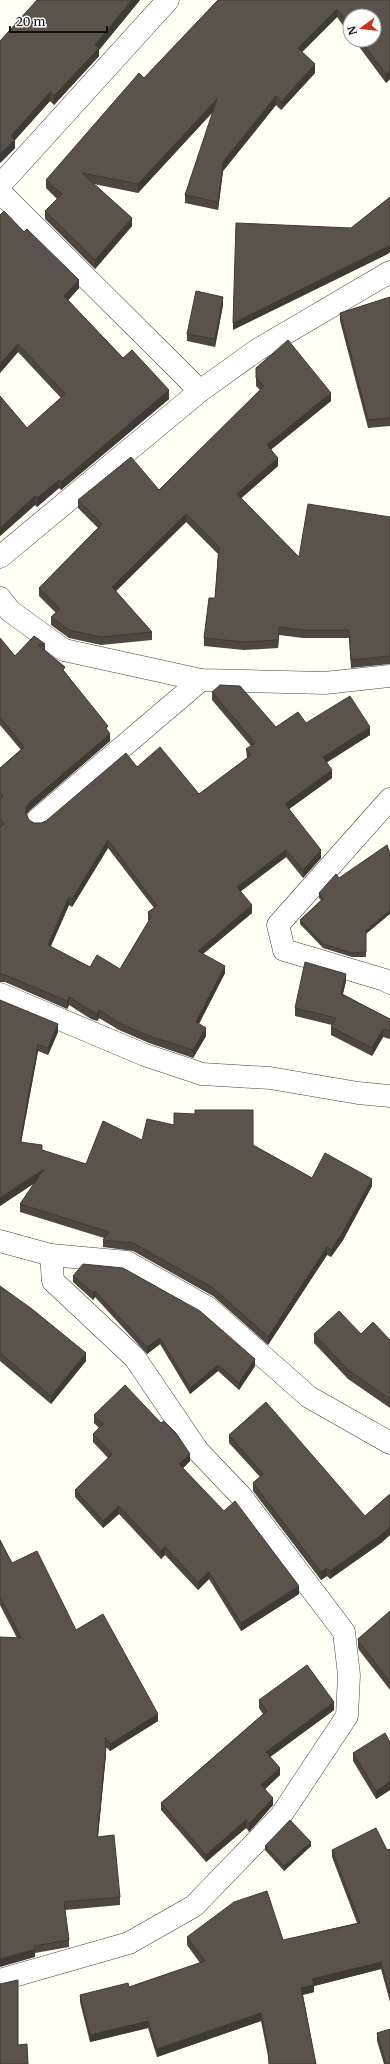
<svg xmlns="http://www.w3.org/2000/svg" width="390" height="2064" viewBox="0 0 390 2064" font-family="Merriweather,serif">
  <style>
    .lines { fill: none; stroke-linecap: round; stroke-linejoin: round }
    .minor-casing { stroke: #434343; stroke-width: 23 }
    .minor { stroke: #fff; stroke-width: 22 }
    .wall { fill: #4d4740; fill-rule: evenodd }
    .shaded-wall { fill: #3f3a34 }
    .building { fill: #5a534b; stroke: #3f3a34; fill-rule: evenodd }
  </style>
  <rect width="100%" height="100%" fill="#fffff3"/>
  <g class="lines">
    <defs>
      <g id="minor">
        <path d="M0,185L168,0"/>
        <path d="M0,192L200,391"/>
        <path d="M0,557L200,391L257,350L390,272"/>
        <path d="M0,598L10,611L64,650L201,680L325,683L390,676"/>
        <path d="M390,799L278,925L284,950L385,980L390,983"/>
        <path d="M38,819L201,680"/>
        <path d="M0,994L145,1055L202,1074L270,1078L358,1093L390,1096"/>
        <path d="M0,1241L51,1255L127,1262L207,1307L309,1397L390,1443"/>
        <path d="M0,1980L129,1943L194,1906L280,1817L347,1716L349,1675L344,1632L241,1496L198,1451L135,1358L53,1281L51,1255"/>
      </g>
    </defs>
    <use href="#minor" class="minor-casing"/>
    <use href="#minor" class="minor"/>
  </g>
  <g class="wall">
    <path d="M37,0H140L99,50V56L54,105L50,101L15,140V148L0,163Z"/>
    <path d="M218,0H390V79L386,83L354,40H374L350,16V35L337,17L302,52L315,73L281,110L276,105L223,171L218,210L185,203V195L213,112L138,193L94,184L132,226L95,269L45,219V211L57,199L46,188V180L144,78Z"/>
    <path d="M0,215L24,232L79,288L68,300L123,358L169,399L61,490L59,488L37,507L35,505L0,536V396L27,428L61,398L18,352L0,373Z"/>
    <path d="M390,297V426L368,428L340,321V313Z"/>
    <path d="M223,305L215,347L187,341V334Z"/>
    <path d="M256,368L331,401L271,449L278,466L241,498L299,557L390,517V664L351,668L349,638H303L279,635L278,648L244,650L204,646V638L215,598L218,554L186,522L116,591L152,632V640L101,645L69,638L51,625V617L56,613L39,596V588L98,528L78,508V500L159,490L260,390L256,386Z"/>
    <path d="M34,636L45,644V650L65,672L108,732L110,741L30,810L26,815L29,820L34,823H41L46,821L137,767L199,794L247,758L246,749L251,746L212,700V692L276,727L306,723L370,735L326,762L332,778L289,809L321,858L303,878L286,857L241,891L252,913L203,954L225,973L199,1024L206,1036L193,1058L149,1043L119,1030L99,1018L97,1021L91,1019L69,1005L67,1009L5,982H0V768L21,750L0,725V638L15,656ZM108,848L154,908L148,912V920L149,921L120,969L90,967L50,947L69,905L72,907Z"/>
    <path d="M319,893L366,934V957H352L323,948L300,924V920L321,900L319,898Z"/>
    <path d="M346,981L343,994L390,1019V1039L383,1037L372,1056L331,1035V1027L332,1025L295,1016V1008Z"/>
    <path d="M0,1000L58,1032L48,1055L38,1051L21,1142L42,1150L86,1164L142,1140L253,1145L312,1178L372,1186L343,1240L331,1257L327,1255L268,1345L213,1296L133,1251L103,1247V1240L104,1238L20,1212V1204L34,1183L0,1206Z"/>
    <path d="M73,1276L255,1366L239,1390L218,1371L190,1394L160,1344L147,1354L95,1297L93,1300L73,1282Z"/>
    <path d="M0,1286L86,1361L51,1404L0,1361Z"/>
    <path d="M314,1334H361L390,1340V1408L348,1379L314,1343Z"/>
    <path d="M94,1415L190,1461L183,1468L299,1594L241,1631L209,1579L198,1590L165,1555L161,1559L119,1514L103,1528L75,1497V1490L108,1458L93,1442V1434L99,1428L94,1423Z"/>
    <path d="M229,1435L365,1516L390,1494V1535L381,1543L330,1579L327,1576L321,1580L253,1491V1483L260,1477L229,1443Z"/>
    <path d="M0,1540L12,1563L76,1630L158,1721L110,1751L105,1746L106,1754L98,1837L120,1897V1905L65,1910L69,1940V1947L35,1953V1957L17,1638L0,1605Z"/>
    <path d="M390,1611V1690L359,1650L358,1647V1639Z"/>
    <path d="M259,1700L334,1710L270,1757L280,1775L265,1789L273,1805L249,1832L246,1828L206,1862L161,1810V1803L263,1714L259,1708Z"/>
    <path d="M390,1742V1790L376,1799L353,1761V1753Z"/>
    <path d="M265,1846H311L284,1871L265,1850Z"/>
    <path d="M390,1849V2002L381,1969L314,1986V1992L303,1995L316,2064H269L268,2056L261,2021L157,2057L148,2028L90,2042L80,2002V1995L129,1987L200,1963L187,1945V1937L283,1940L357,1923L332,1857V1850H387Z"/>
    <path d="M377,2033L390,2064H384L377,2041Z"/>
  </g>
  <g class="shaded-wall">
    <path d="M132,0H140L99,50V56L54,105V96Z"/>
    <path d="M337,9V17L298,56V48Z"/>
    <path d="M315,64V73L281,110V102Z"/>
    <path d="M390,71V79L386,83V74Z"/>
    <path d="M50,92V101L15,140V148L0,163V154L11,136Z"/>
    <path d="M276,96V105L223,171L218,210V202L223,162Z"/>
    <path d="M217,99V107L138,193V184Z"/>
    <path d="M132,218V226L95,269V260Z"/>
    <path d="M390,245V252L388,254L233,330V323Z"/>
    <path d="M79,280V288L64,305V296Z"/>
    <path d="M223,297V305L215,347V339Z"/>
    <path d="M18,344V352L0,373V364Z"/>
    <path d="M169,390V399L61,490V482Z"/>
    <path d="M331,393V401L267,453V445Z"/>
    <path d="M278,458V466L237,502V494Z"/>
    <path d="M59,480V488L37,507V498Z"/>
    <path d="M35,496V505L0,536V528Z"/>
    <path d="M186,514V522L112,595V587Z"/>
    <path d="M279,627V635L278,648V640Z"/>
    <path d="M370,727V735L323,765V757Z"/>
    <path d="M110,734V741L30,810L26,815V822V807L30,802Z"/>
    <path d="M332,770V778L285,812V804Z"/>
    <path d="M108,840V848L72,907V899Z"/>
    <path d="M286,850V857L237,894V887Z"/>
    <path d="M321,850V858L303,878V870Z"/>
    <path d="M69,897V905L48,953V945Z"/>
    <path d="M252,905V913L198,958V951Z"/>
    <path d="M390,910V914L366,934V957V930Z"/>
    <path d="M225,966V973L196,1029V1022Z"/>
    <path d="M346,974V981L341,1001V994Z"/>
    <path d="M69,997V1005L67,1009V1001Z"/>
    <path d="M99,1010V1018L97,1021V1014Z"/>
    <path d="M58,1024V1032L48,1055V1048Z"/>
    <path d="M206,1028V1036L193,1058V1050Z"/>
    <path d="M383,1029V1037L372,1056V1048Z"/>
    <path d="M38,1044V1051L20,1149V1142Z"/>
    <path d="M44,1169V1177L0,1206V1198Z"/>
    <path d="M372,1179V1186L343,1240L331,1257V1250Z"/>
    <path d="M327,1247V1255L268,1345V1337Z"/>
    <path d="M95,1291V1297L93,1300V1293Z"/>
    <path d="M160,1338V1344L147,1354V1347Z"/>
    <path d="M86,1353V1361L51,1404V1396Z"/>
    <path d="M255,1359V1366L239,1390V1383Z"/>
    <path d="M218,1365V1371L190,1394V1388Z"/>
    <path d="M190,1454V1461L179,1472V1464Z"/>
    <path d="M119,1506V1514L103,1528V1521Z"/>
    <path d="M390,1527V1535L381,1543L330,1579V1571Z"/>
    <path d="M165,1547V1555L161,1559V1551Z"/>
    <path d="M327,1568V1576L321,1580V1572Z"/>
    <path d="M209,1572V1579L198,1590V1582Z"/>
    <path d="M299,1586V1594L241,1631V1623Z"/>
    <path d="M334,1702V1710L266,1760V1752Z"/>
    <path d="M158,1714V1721L110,1751V1744Z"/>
    <path d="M106,1747V1754L97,1845V1837Z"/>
    <path d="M280,1768V1775L261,1793V1785Z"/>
    <path d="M390,1782V1790L376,1799V1791Z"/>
    <path d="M273,1798V1805L249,1832V1824Z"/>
    <path d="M246,1820V1828L206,1862V1855Z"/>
    <path d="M311,1842V1846L284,1871V1866Z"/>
    <path d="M35,1949V1957L0,1967V1959Z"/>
    <path d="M381,1962V1969L314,1986V1992L301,1995V1988L312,1979Z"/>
    <path d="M261,2013V2021L157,2057V2049Z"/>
    <path d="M148,2021V2028L90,2042V2035Z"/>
  </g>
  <g class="building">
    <path d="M37,0H132L95,45L99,48L54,96L50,92L11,136L15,140L0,154V41Z"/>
    <path d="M218,0H390V71L386,74L360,40H374V16H350V26L337,9L298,48L315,64L281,102L276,96L223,162L218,202L185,195L217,99L138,184L82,173L132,218L95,260L45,211L62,194L46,180L139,73L144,78Z"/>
    <path d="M390,197V245L233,323L236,223L351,228Z"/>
    <path d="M4,211L24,232L27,229L79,280L64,296L123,358L132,350L169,390L61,482L59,480L37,498L35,496L0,528V396L27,428L65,394L18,344L0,364V325H1L0,324V215Z"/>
    <path d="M196,291L223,297L215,339L187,334Z"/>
    <path d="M390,297V418L368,420L340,313Z"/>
    <path d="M288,340L331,393L267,445L278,458L237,494L299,557L308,504L390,517V656L351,660L349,630H303L279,627L278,640L244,642L204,638L209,598H215L219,547L186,514L112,587L152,632L101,637L69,630L51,617L60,609L39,588L102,524L78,500L131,457L159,490L264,386L256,378V368Z"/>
    <path d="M34,636L45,644L38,645L65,667L63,670L108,726L106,728L110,734L30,802L26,807V814L29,820L34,823H41L46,821L126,753L137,767L160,747L199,794L251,755L246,749L255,743L212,692L220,685L240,686L276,727L298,712L306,723L350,696L370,727L323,757L332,770L285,804L321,850L303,870L286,850L237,887L252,905L198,951L225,966L196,1022L206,1028L193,1050L149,1036L119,1023L99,1010L97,1014L91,1011L69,997L67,1001L5,975L0,974V827L4,824L0,819V799L3,796L0,792V768L24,747L0,717V638L15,656ZM108,840L157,906L148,912L151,917L120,969L97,955L90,967L48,945L69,897L72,899Z"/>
    <path d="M387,845L389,851H390V910L366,930V952L352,953L323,944L300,920L323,899L319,893L336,874L339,878Z"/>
    <path d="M305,962L346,974L341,994L390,1019V1031L383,1029L372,1048L331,1027L336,1018L295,1008Z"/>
    <path d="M0,1000L58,1024L48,1048L38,1044L20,1142L42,1145V1150L86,1164L103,1121L142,1140L147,1119L174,1125V1113L195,1114V1110H253V1145L312,1178L325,1153L372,1179L343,1232L331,1250L327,1247L268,1337L213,1288L133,1243L103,1240L109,1232L20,1204L44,1169L0,1198Z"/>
    <path d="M83,1264L123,1268L200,1311L255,1359L239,1383L218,1365L190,1388L160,1338L147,1347L95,1291L93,1293L73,1276Z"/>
    <path d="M0,1286L32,1309L86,1353L51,1396L0,1353Z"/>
    <path d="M339,1311L361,1334L373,1322L390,1340V1399L348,1370L314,1334Z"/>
    <path d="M125,1385L161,1423L164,1421L176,1433L190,1454L179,1464L224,1511L235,1501L299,1586L241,1623L209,1572L198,1582L165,1547L161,1551L119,1506L103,1521L75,1490L112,1454L93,1434L103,1424L94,1415Z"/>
    <path d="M266,1402L365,1516L390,1494V1527L381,1535L330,1571L327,1568L321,1572L253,1483L263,1474L229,1435Z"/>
    <path d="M0,1540L12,1563L37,1551L76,1630L103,1614L158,1714L110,1744L105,1737L106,1747L97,1837L114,1835L120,1897L64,1902L69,1940L34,1946L35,1949L0,1959V1637L21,1638L0,1597Z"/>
    <path d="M390,1611V1682L359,1642L358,1639Z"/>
    <path d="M307,1665L334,1702L266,1752L280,1768L261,1785L273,1798L249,1824L246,1820L206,1855L161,1803L267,1711L259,1700Z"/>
    <path d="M385,1733L390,1742V1782L376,1791L353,1753Z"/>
    <path d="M290,1820L311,1842L284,1866L265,1846Z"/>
    <path d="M376,1828L387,1850L390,1849V1994L381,1962L312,1979L314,1985L301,1988L316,2064H269L268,2048L261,2013L157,2049L148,2021L90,2035L80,1995L128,1983L129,1987L205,1961L187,1937L234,1902L267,1891L283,1940L360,1923L332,1850Z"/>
    <path d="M18,1980V2045L27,2044L28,2064H0V1984Z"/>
    <path d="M390,2029V2064H386L377,2033Z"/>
  </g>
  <g transform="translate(362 28) rotate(255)"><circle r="19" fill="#ffffff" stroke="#9f9f9f"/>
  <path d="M0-3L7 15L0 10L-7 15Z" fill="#ca311d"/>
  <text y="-6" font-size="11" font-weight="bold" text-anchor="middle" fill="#101010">N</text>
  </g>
  <path d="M10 26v6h97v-6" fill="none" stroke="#101010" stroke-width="2"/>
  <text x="16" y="26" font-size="12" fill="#101010" stroke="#ffffff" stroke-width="3" paint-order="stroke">20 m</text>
</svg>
